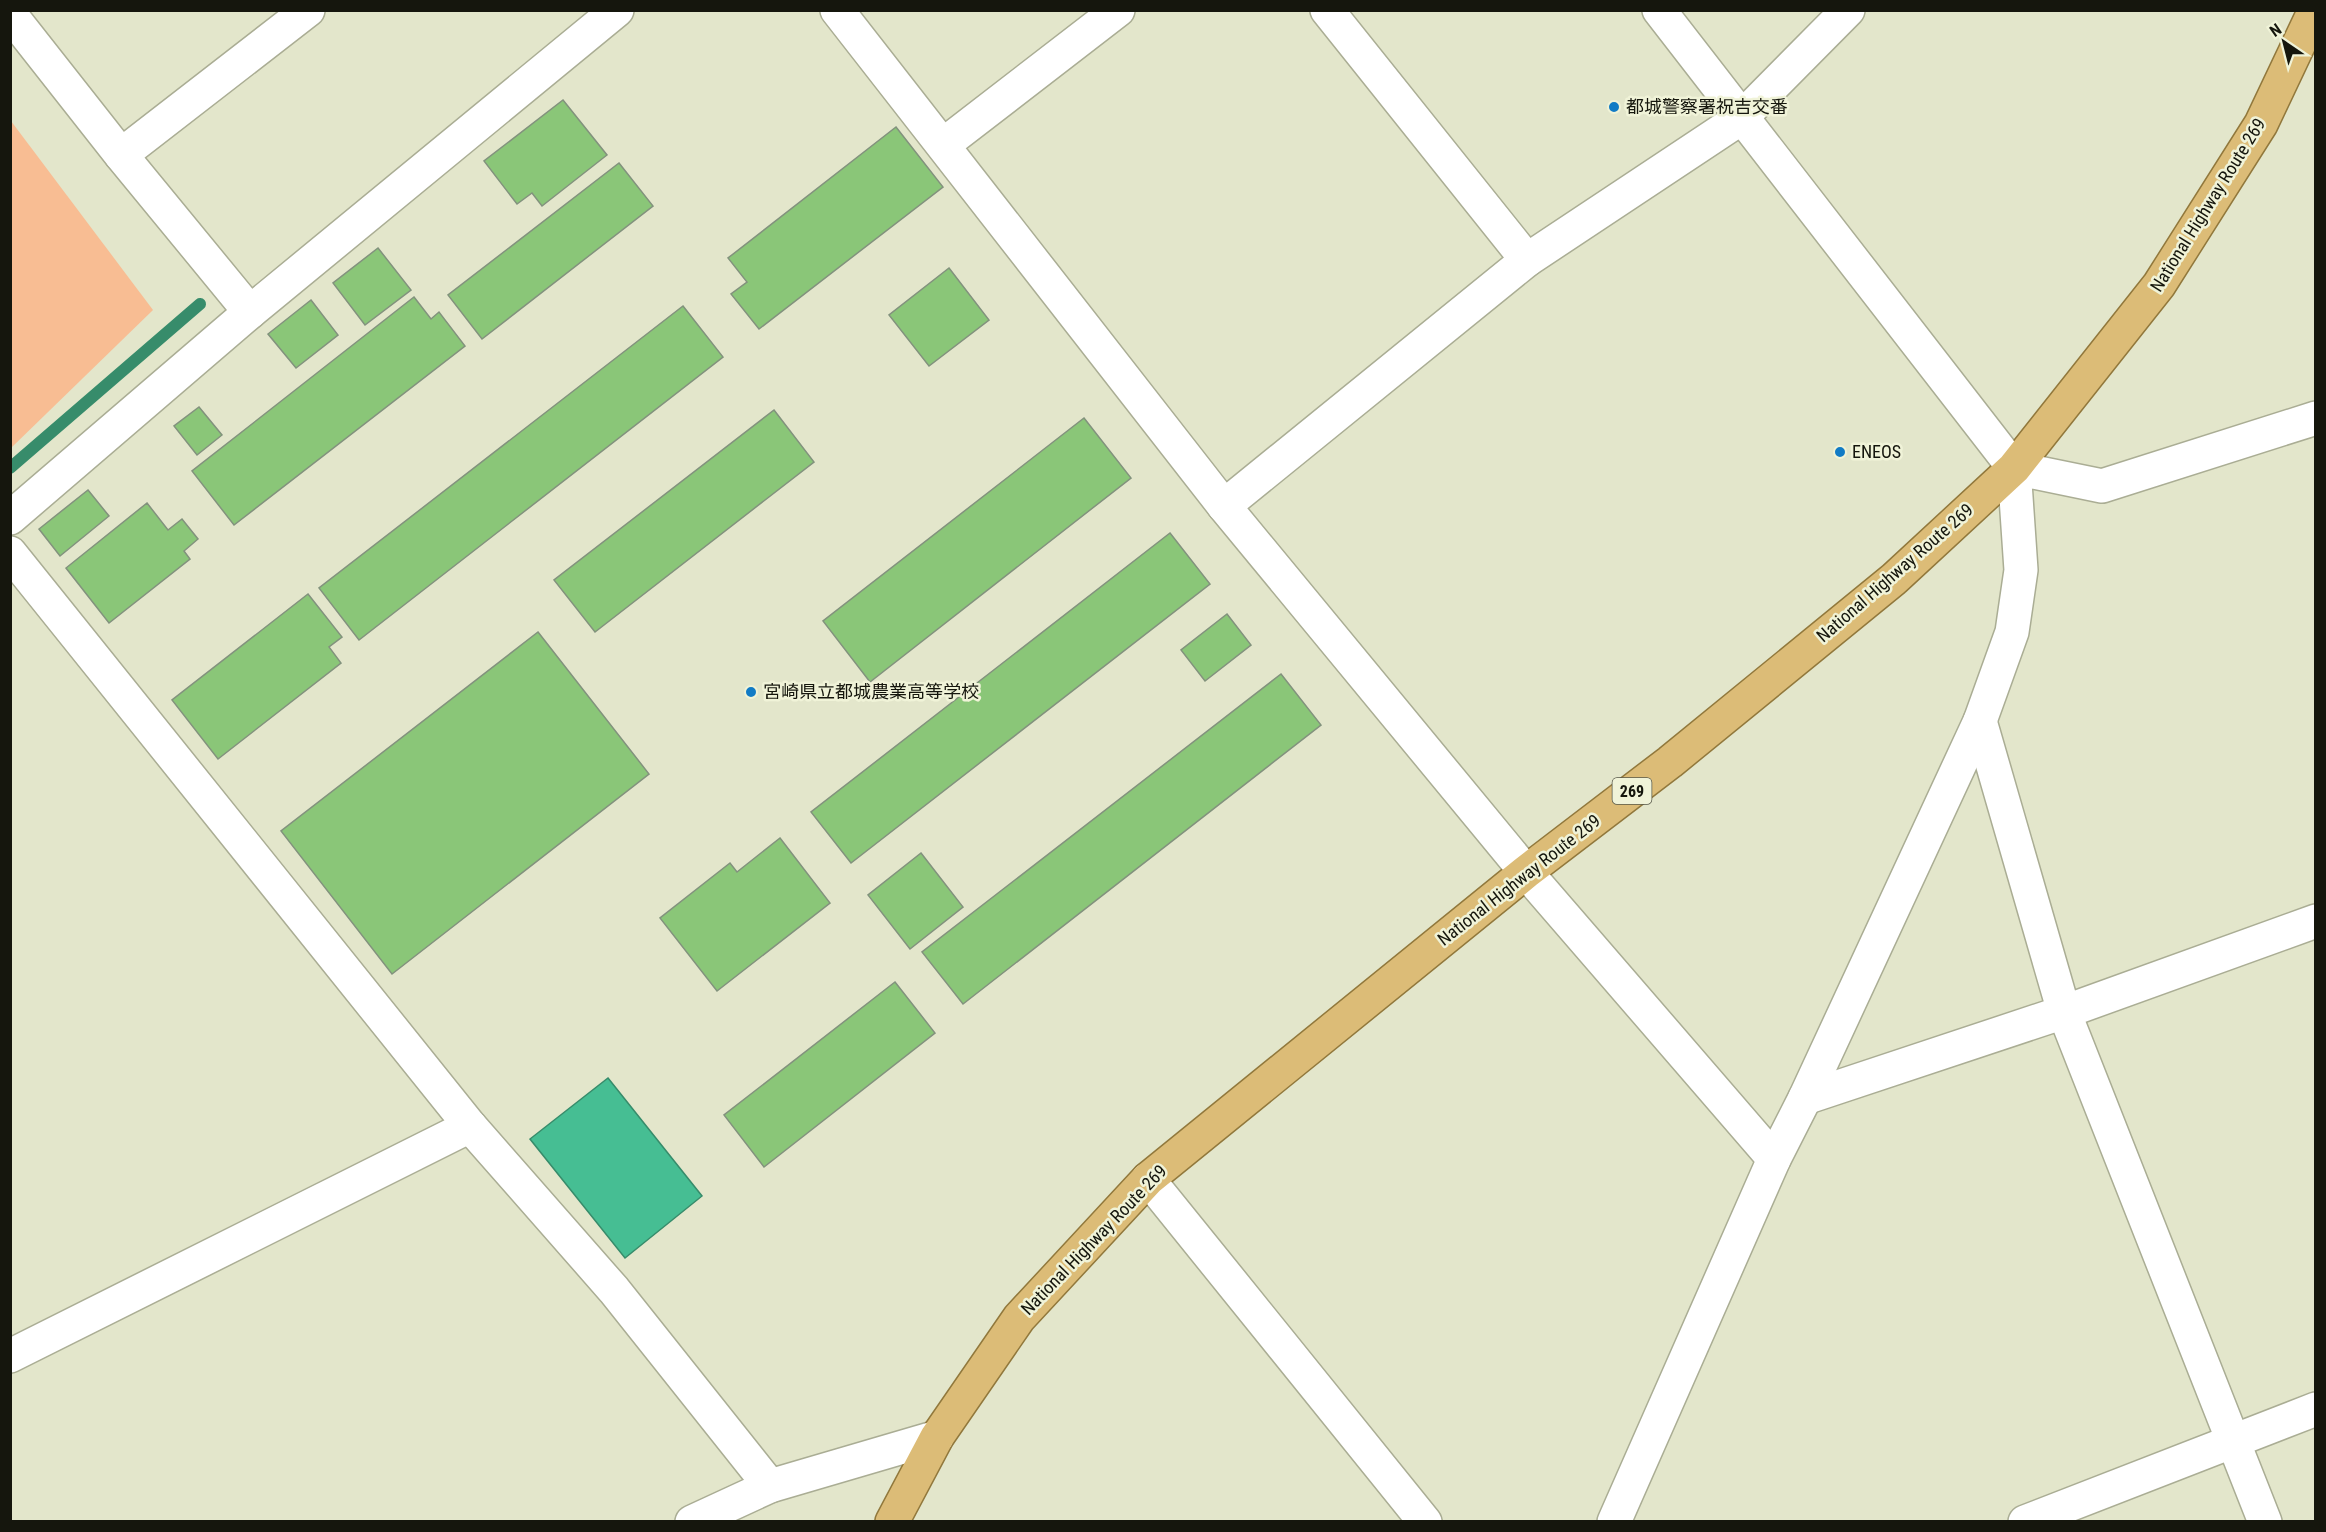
<svg xmlns="http://www.w3.org/2000/svg" width="2326" height="1532" viewBox="0 0 2326 1532" font-family="'Roboto Condensed','Noto Sans JP',sans-serif">
  <style>
    .green { fill: #f8bd93 }
    .water { fill: #46be93; stroke: #378c6b; stroke-width: 1.5 }
    .lines { fill: none; stroke-linecap: round; stroke-linejoin: round }
    .stream { stroke: #378c6b; stroke-width: 12 }
    .building { fill: #8ac678; stroke: #82927d; stroke-width: 1.5 }
    .minor-casing { stroke: #aaad94; stroke-width: 36 }
    .tertiary-casing { stroke: #aaad94; stroke-width: 36 }
    .trunk-casing { stroke: #91783c; stroke-width: 36 }
    .minor { stroke: #fff; stroke-width: 33 }
    .tertiary { stroke: #fff; stroke-width: 33 }
    .trunk { stroke: #dcbc77; stroke-width: 33 }
    .poi-dot { fill: #117bc5; stroke: #f0f3d8; stroke-width: 2 }
    .labels { text-anchor: middle; stroke-width: 5; stroke-linejoin: round; paint-order: stroke }
    .shield { fill: #f0f3d8; stroke: #57584a; stroke-width: 1.5 }
    .shield-label { font-size: 16px; font-weight: bold; fill: #15160d }
    .poi-label { font-size: 18px; fill: #15160d; stroke: #f0f3d8; text-anchor: start }
    .street-label { font-size: 18px; fill: #15160d; stroke: #f0f3d8 }
  </style>
  <rect width="100%" height="100%" fill="#e3e6cb"/>
  <path class="green" d="M11,121L153,310L11,448Z"/>
  <path class="water" d="M608,1078L702,1196L625,1258L530,1139Z"/>
  <g class="lines">
    <path class="stream" d="M10,468L200,304"/>
  </g>
  <g class="building">
    <path d="M563,100L607,155L542,206L532,193L517,204L484,161Z"/>
    <path d="M896,127L943,187L759,329L731,294L747,282L728,258Z"/>
    <path d="M619,163L653,206L482,339L448,295Z"/>
    <path d="M378,248L411,290L365,325L333,283Z"/>
    <path d="M949,268L989,320L929,366L889,315Z"/>
    <path d="M414,297L431,319L439,312L465,346L234,525L192,471Z"/>
    <path d="M311,300L338,335L296,368L268,334Z"/>
    <path d="M683,306L723,357L359,640L319,588Z"/>
    <path d="M199,407L222,435L197,455L174,426Z"/>
    <path d="M774,410L814,462L595,632L554,580Z"/>
    <path d="M1084,418L1131,478L870,682L823,621Z"/>
    <path d="M88,490L109,516L60,556L39,529Z"/>
    <path d="M147,503L168,530L182,519L198,539L184,551L190,559L109,623L66,568Z"/>
    <path d="M1170,533L1210,584L851,863L811,812Z"/>
    <path d="M308,594L342,637L329,647L341,663L218,759L172,700Z"/>
    <path d="M1227,614L1251,645L1205,681L1181,650Z"/>
    <path d="M538,632L649,774L392,974L281,831Z"/>
    <path d="M1281,674L1321,725L963,1004L922,952Z"/>
    <path d="M780,838L830,903L717,991L660,918L730,863L737,872Z"/>
    <path d="M921,853L963,907L910,949L868,895Z"/>
    <path d="M895,982L935,1033L764,1167L724,1115Z"/>
  </g>
  <g class="lines">
    <defs>
      <g id="minor">
        <path d="M837,10L1224,506L1526,872L1774,1159"/>
        <path d="M1327,10L1527,260"/>
        <path d="M10,14L121,155L250,312"/>
        <path d="M943,145L1118,10"/>
        <path d="M121,155L308,10"/>
        <path d="M1224,506L1527,260L1741,118L1848,10"/>
        <path d="M10,518L250,312L617,10"/>
        <path d="M10,553L470,1126L614,1290L770,1486"/>
        <path d="M1980,721L2064,1012L2265,1522"/>
        <path d="M1805,1098L2064,1012L2316,921"/>
        <path d="M1148,1179L1425,1522"/>
        <path d="M10,1356L470,1126"/>
        <path d="M1614,1522L1774,1159L1805,1098L1980,721L2012,632L2021,570L2014,468"/>
        <path d="M2025,1522L2316,1409"/>
      </g>
      <g id="tertiary">
        <path d="M1659,10L2014,468L2102,486L2316,418"/>
        <path d="M692,1522L770,1486L937,1437"/>
      </g>
      <path id="trunk" d="M892,1522L937,1437L1019,1318L1148,1179L1526,872L1670,762L1894,579L2014,468L2159,285L2261,124L2315,10"/>
    </defs>
    <use href="#minor" class="minor-casing"/>
    <use href="#tertiary" class="tertiary-casing"/>
    <use href="#trunk" class="trunk-casing"/>
    <use href="#minor" class="minor"/>
    <use href="#tertiary" class="tertiary"/>
    <use href="#trunk" class="trunk"/>
  </g>
  <g class="poi-dot">
    <circle cx="1614" cy="107" r="6"/>
    <circle cx="1840" cy="452" r="6"/>
    <circle cx="751" cy="692" r="6"/>
  </g>
  <g class="labels">
    <rect class="shield" x="1612.5" y="778" width="39" height="26" rx="4.5"/>
    <g class="shield-label">
      <text x="1632" y="797">269</text>
    </g>
    <g class="poi-label">
      <text x="1626" y="113">都城警察署祝吉交番</text>
      <text x="1852" y="458">ENEOS</text>
      <text x="763" y="698">宮崎県立都城農業高等学校</text>
    </g>
    <g class="street-label">
      <text transform="translate(2208 205) rotate(-58)" y="6">National Highway Route 269</text>
      <text transform="translate(1895 573) rotate(-41)" y="6">National Highway Route 269</text>
      <text transform="translate(1519 880) rotate(-38)" y="6">National Highway Route 269</text>
      <text transform="translate(1094 1240) rotate(-46)" y="6">National Highway Route 269</text>
    </g>
  </g>
  <rect width="2326" height="1532" fill="none" stroke="#15160d" stroke-width="24"/>
  <g transform="translate(2284 42) rotate(325)" stroke="#f0f3d8" stroke-width="4.5" paint-order="stroke">
  <path d="M0-4.5L10 22L0 15L-10 22Z" fill="#15160d"/>
  <text y="-9" font-size="16" font-weight="bold" text-anchor="middle" fill="#15160d">N</text>
  </g>
</svg>
